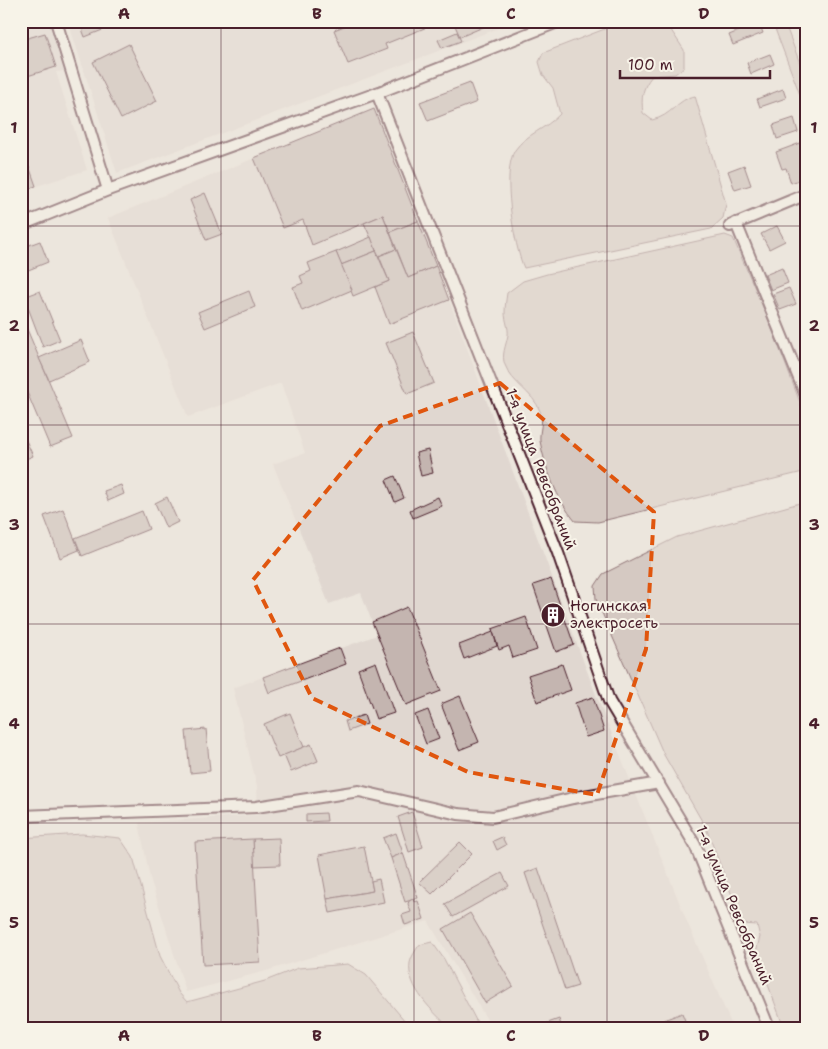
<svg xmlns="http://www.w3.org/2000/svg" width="828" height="1049" viewBox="0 0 828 1049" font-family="'Shantell Sans',sans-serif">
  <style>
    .built { fill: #e0d7d0 }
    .green { fill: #d5c9c2; stroke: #907476 }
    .building { fill: #c4b5b0; stroke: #4a1f2b }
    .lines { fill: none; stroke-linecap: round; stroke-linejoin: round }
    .minor-casing { stroke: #4a1f2b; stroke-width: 14 }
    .minor { stroke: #f7f3e8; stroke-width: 10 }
    .marked { fill: none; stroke: #e0560e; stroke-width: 4; stroke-dasharray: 10 6; stroke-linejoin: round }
    .grid { fill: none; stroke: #4a1f2b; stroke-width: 1; stroke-opacity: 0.55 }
    .labels { text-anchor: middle; stroke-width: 4; stroke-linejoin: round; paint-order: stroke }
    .street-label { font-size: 15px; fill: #4a1f2b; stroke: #f7f3e8 }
    .poi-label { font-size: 15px; fill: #4a1f2b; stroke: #f7f3e8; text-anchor: start }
    .neatline { fill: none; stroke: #4a1f2b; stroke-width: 2 }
    .grid-label { font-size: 16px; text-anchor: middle; font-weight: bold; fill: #4a1f2b }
  </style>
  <rect width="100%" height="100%" fill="#ece6dd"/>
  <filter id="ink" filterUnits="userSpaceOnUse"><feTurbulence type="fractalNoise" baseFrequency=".02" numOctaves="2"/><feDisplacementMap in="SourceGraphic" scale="10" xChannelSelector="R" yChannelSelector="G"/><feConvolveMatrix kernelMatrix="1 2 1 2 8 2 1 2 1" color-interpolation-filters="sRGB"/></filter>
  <g filter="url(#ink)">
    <g class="built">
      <path d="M21,21H48L64,71L56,72L87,170L21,191Z"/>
      <path d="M68,21H517L117,173Z"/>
      <path d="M374,109L449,300L596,695L688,924L733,1028H492L428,921L266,971L186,992L150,878L139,823L258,815L257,786L233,688L377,635L361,593L329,604L273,464L305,453L281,383L188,417L108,218Z"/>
    </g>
    <g class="green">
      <path d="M625,21H665L684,50V67L675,74L652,76C642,88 641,98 643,113L652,120C672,116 677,99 695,96L726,204L723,218L711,229L524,268C514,246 501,171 515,150C526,134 546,129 560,114L553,88L543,75L539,62L543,53Z"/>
      <path d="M772,21H784L807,82V113Z"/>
      <path d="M725,235L733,238L769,321L807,421V471L598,522L575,521C557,500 545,468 540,441C539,430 544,424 540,411C533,392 512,384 505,365C501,355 506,346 508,335C509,328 505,320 505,313C505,306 506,300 507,293L523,281L547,274Z"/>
      <path d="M807,501V1028H784L756,952L760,937L757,925L743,924L706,828L664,755L596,599L595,586L603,574L677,537Z"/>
      <path d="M82,834L120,838L133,857L160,956L179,993L187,1002L265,981L298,968L348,964L366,975L411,1028H21V838Z"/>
      <path d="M432,942L444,959L480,1028H450C434,1013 406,987 410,963C411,957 416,950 419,945Z"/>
    </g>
    <g class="building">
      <path d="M79,21H125L85,37Z"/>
      <path d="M357,21H442L385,44L387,49L348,64L334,30Z"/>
      <path d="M453,21H497L460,37Z"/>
      <path d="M759,23L763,33L733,45L729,35Z"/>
      <path d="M457,32L461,41L442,48L438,40Z"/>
      <path d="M45,33L56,67L21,78V40Z"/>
      <path d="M129,44L157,101L121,119L93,62Z"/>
      <path d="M770,54L774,64L751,74L747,63Z"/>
      <path d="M470,83L477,102L428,121L420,102Z"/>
      <path d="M783,89L786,98L760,107L757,99Z"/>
      <path d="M374,109L418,221L390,232L383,215L312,245L303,220L283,228L254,158Z"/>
      <path d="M794,118L798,132L777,139L773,125Z"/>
      <path d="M803,142L807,155V177L791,183L786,168L782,169L776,152Z"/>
      <path d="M744,165L751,185L735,190L728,171Z"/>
      <path d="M29,166L36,186L21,191V169Z"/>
      <path d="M205,193L222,234L206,240L190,200Z"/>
      <path d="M383,215L396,249L379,256L364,223Z"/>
      <path d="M418,221L436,266L408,278L390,232Z"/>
      <path d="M777,226L785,241L769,249L761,234Z"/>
      <path d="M371,237L376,251L341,265L336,252Z"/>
      <path d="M40,241L48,262L21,273V248Z"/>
      <path d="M396,249L408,278L436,266L449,300L389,324L375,287L389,281L379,256Z"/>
      <path d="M376,251L389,281L353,296L341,265Z"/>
      <path d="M336,252L352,290L302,311L293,287L303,283L300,276L311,271L308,263Z"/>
      <path d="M782,268L788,283L771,290L765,275Z"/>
      <path d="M789,288L796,304L780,310L773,294Z"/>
      <path d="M40,291L60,340L43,347L24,297Z"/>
      <path d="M249,291L255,307L205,328L198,312Z"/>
      <path d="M21,315L73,438L50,447L21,378Z"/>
      <path d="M413,332L434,383L407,394L386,343Z"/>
      <path d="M81,340L90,362L49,380L39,358Z"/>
      <path d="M21,429L33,456L21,461Z"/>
      <path d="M428,450L433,473L421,476L416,453Z"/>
      <path d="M395,476L404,498L395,502L386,480Z"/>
      <path d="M121,485L124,494L108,501L104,491Z"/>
      <path d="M167,497L178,522L166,528L155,503Z"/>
      <path d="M438,497L442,506L413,518L410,510Z"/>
      <path d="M63,509L79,550L60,558L44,516Z"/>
      <path d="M142,511L149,529L82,556L75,538Z"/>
      <path d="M551,579L574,645L556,652L533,585Z"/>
      <path d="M407,607L441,691L406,705L372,622Z"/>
      <path d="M526,617L537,650L513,658L509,646L499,650L492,629Z"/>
      <path d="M493,632L497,646L464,659L459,645Z"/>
      <path d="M340,648L346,664L269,693L263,677Z"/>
      <path d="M376,662L394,713L376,719L358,669Z"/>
      <path d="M562,664L571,690L537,702L528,675Z"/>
      <path d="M460,696L479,742L459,750L441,704Z"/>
      <path d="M593,697L604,731L586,737L575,703Z"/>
      <path d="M428,710L439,739L426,744L415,715Z"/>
      <path d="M290,713L304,747L278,758L264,724Z"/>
      <path d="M364,715L367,724L348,731L345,721Z"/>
      <path d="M206,729L210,771L190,773L186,731Z"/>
      <path d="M311,744L318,761L291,772L284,755Z"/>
      <path d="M412,812L423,847L409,852L398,817Z"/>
      <path d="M326,813L327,821L306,822V814Z"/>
      <path d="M396,833L403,853L391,858L383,838Z"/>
      <path d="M502,837L506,845L497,850L493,841Z"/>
      <path d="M279,838L280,865L254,866L253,839Z"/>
      <path d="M253,839L260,962L203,965L195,842Z"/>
      <path d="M460,842L472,854L432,894L419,882Z"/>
      <path d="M364,846L373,891L327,899L319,855Z"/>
      <path d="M403,853L418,898L405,902L391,858Z"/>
      <path d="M538,868L578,986L565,990L525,873Z"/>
      <path d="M502,873L509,886L453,917L445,904Z"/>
      <path d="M379,879L384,902L330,913L327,899L373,891L371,881Z"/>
      <path d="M413,899L414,902L418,901L424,919L405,925L402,915L411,912L408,904L409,901Z"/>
      <path d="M470,913L513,986L485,1003L443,929Z"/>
      <path d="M682,1013L688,1028H657L656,1023Z"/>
      <path d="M559,1019L562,1028H534Z"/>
    </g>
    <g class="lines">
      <defs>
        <g id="minor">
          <path d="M56,21L108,190"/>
          <path d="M377,93L558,553L609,701L695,845L769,1028"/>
          <path d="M736,223L807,398"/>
          <path d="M21,225L108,190L377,93L560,21"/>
          <path d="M730,226L807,194"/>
          <path d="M21,816L256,807L359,791L458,814L493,817L573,798L659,783"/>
        </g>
      </defs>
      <use href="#minor" class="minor-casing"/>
      <use href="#minor" class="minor"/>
    </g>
  </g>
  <path d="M0 0H828V1049H0ZM500,383L654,512L646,649L597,795L468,772L312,698L253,580L380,426Z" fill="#ece6dd" fill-opacity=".55" fill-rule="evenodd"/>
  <path class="marked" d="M500,383L654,512L646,649L597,795L468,772L312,698L253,580L380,426Z"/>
  <path class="grid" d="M221,21V1028M414,21V1028M607,21V1028M21,226H807M21,425H807M21,624H807M21,823H807"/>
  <defs>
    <symbol id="building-disc" viewBox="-11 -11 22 22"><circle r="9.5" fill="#4a1f2b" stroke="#f7f3e8"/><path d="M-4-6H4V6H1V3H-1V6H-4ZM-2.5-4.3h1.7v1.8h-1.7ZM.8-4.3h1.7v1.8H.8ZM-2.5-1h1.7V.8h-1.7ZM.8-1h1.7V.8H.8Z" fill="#fff"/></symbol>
  </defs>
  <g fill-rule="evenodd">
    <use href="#building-disc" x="539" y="601" width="28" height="28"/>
  </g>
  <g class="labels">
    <g class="street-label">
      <text transform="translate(541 469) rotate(69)" y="5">1-я улица Ревсобраний</text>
      <text transform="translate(734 905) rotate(67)" y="5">1-я улица Ревсобраний</text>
    </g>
    <g class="poi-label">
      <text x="570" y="611">Ногинская<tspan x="570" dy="17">электросеть</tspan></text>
    </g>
  </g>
  <rect width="828" height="1049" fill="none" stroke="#f7f3e8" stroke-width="55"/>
  <path d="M620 70v8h150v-8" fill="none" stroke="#4a1f2b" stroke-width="2.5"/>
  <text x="628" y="70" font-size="15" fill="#4a1f2b" stroke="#f7f3e8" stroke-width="4" paint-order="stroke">100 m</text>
  <rect x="28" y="28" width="772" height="994" class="neatline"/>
  <g class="grid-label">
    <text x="124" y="19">A</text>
    <text x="317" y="19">B</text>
    <text x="511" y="19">C</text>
    <text x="704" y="19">D</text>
    <text x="14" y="133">1</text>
    <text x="814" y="133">1</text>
    <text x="14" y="331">2</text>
    <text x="814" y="331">2</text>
    <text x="14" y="530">3</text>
    <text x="814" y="530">3</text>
    <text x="14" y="729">4</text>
    <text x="814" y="729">4</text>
    <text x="14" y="928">5</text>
    <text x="814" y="928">5</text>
    <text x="124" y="1041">A</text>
    <text x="317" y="1041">B</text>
    <text x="511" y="1041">C</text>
    <text x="704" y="1041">D</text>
  </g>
</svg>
